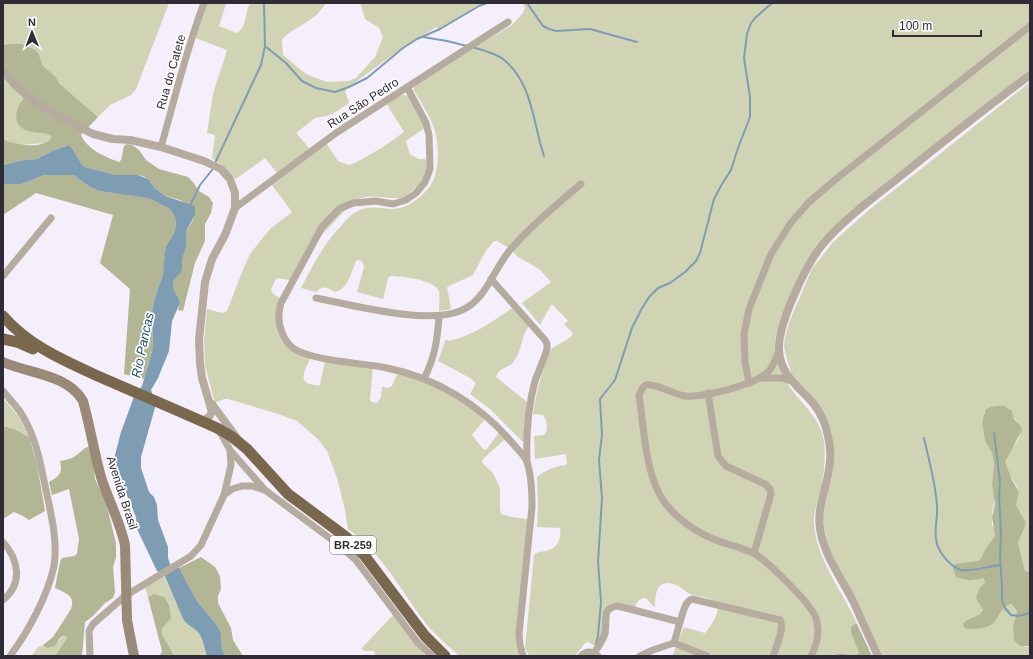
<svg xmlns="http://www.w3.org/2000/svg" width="1033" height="659" viewBox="0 0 1033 659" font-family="Helvetica,sans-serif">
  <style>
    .green { fill: #d0d4b4 }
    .forest { fill: #b2b694 }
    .water { fill: #7e9db3 }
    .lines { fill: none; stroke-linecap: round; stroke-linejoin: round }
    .stream { stroke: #7e9db3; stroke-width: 2 }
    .minor { stroke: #b5ac9f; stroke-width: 7 }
    .tertiary { stroke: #b5ac9f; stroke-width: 8 }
    .secondary { stroke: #988a77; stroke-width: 10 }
    .trunk { stroke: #7a684e; stroke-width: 11 }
    .labels { text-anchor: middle; stroke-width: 3.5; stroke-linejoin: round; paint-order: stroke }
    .shield { fill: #fefefe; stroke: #6e6a73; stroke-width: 1 }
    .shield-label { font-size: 11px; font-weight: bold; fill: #312b37 }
    .street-label { font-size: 12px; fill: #312b37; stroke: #fefefe }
    .water-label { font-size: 13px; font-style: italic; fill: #1a4f6f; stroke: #fefefe }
  </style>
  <rect width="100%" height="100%" fill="#f5eefb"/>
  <g class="green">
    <path d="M3,3H169L136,89L131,95L110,105L98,117L60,84L55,76L43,66L34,49L30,47L17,44H8L3,45Z"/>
    <path d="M205,3L226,4L219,26L237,33C247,27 245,12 250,3H326C321,11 314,18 305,23C297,29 288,31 282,40L283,55L306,74L327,82L348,81L356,78L375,57L383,37L379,28L365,19L360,3H482L440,30L436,27L394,54L347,88L345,92L349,102L348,104L334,113L326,116L315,118L296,133L310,149L324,140L338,161L349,165L357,162L383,147L404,132L386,103C394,98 400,92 409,97L426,127L406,141L410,154L418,159H425C433,175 414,189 404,198C386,200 368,191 353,202L316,241L294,281L278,278L276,279L271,289L273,294L284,300L280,318L288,340L311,357C307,366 297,381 310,384C314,385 316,386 320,385L325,360L373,366L370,400L372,402L377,403L381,397L382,387L388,388L392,386L398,372L449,392L485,419L472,435L484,450L487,449L500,431L506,437L504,440L483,459L482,462L484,465L493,473L500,488V509L501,514L512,517L528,519L521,656H460L456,653C445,643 433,633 424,621C400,589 381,552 348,529L345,510L337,478L327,451L318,439L297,421L275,413L228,399H224L215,403L214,400L205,365L204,342L207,309L222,313L227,311L242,272L250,254L270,229L292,212L269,181L278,174L265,158L236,179L223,166L212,158L215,135L207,133L213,94L227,50L193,37Z"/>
    <path d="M523,3H1030V70L981,109L814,251C801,271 777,319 775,342C775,356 784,380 792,390C804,406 821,420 824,441C826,457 824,473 821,489C818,500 814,510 814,521C815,559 843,591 857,624H855L853,636L859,653L855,656C847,655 841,651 833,656H672L684,627L705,633C710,627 725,607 714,601C707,596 697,597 690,594C686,592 683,589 680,587C659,576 655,590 655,607L653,606L646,598C638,597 635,606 633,613L616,603H613L610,605L609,634L601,650L590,643L586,642L575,656H529L525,648L534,555C539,550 543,553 549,550C558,548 562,536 560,528L537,527L538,504L537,477C546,470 555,466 566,465L567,463L566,454L535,459L534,436L544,435C549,430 547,420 543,415L533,414C536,395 539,382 545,364C547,360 548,354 551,350C557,343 570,341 573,333L564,324L568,321L553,305H551L540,325L522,303L551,282L539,269L518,257L509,248L497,241H494L485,252L473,275L447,287L451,309L439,311C439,305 440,298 439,292C437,280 401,276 391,276L388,278L383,299L357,292L364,267L362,261L359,260L356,261C351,273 348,289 335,292C327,287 323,285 316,292L301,288C313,265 324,243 342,225C346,220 350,215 356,212C373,202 386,213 403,207C415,203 429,191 434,179C439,165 439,145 435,131C431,117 421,103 414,90V86L431,74L512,25L523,13L525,8Z"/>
    <path d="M3,72L24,97L21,101L20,126C30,132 41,130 51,135L50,140L47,143L19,145L3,139Z"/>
    <path d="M1030,82V572L1025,571L1018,543L1025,526L1016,505C1016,499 1020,494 1017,487C1014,480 1005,471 1005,462C1005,457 1016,443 1019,438C1020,434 1020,429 1021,426C1009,414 1011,404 990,407L984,413L982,422L985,441L992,453L994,462L992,485L995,499L992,512V525L995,530V535L993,539L985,549L981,558L978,561L973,562L960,579L974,580L983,578L985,582C976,595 977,596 983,610L980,614L963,626L966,629L980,628L998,616L1006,605L1011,604L1017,611L1013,626L1025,647L1030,646V656H882L835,564L828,546L823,521L824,510L833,472L832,438L792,375L786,356L784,347L785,337L790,320L812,269L833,242L870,209L931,161Z"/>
    <path d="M515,306L530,324C528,328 525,331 524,335C521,344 520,353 514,361C509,369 500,366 496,377L527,402L525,442H523L490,409L470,394L476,383L470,378L438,361L446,339L449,341C476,334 492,322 515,306Z"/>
    <path d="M3,398L19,417L29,437L14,429L3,426Z"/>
    <path d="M165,576L183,619C187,624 193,627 198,632C203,638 204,648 207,656H174C169,648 162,639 162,629C178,612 168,607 154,594L148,597L145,587Z"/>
    <path d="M394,614L408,635L426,656H376L374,651H365L361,649Z"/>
    <path d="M64,635L67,638L55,656H31L39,646L47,648L58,642Z"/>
  </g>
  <g class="forest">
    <path d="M8,44H21L34,49L38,53L43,66L55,76L60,84L98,117L81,135C87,149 105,157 119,162L121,160L124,146L127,144L132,145L139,150L146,160L159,169L188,177L193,182L199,191L209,197L213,203L211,213L205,224V241L195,263L183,311L178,310L180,303L179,299L174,290L173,284L174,280L182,268V260L186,248V231L193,220L195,210L180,200L165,196L155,188L148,179L143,176L138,175H116L85,167C78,162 76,151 69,145L52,151L37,159L24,160L3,165V139C16,145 39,149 50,140L51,136C44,132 39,133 32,132C11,128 14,111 24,97L3,72V45Z"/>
    <path d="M64,174L73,175L90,187L99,191L149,197L170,209L175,217L176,226L173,235L166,246L163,274L154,301L152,312L153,348L144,379L124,374L130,289L100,263L113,215L36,193L3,215V184H22L44,175Z"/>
    <path d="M995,406H1004L1012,411L1014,419L1021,426L1022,430L1005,462L1012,480L1019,492L1016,505L1025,521V526L1018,543L1025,571L1030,572V646H1020L1014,640L1013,626L1017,611L1011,604C1000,607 999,619 991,625C984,629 974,629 966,629L963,626L964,622L980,614L983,610L976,598L979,589L985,582L983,578C974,581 965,581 956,577L953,568L955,564L978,561L981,558L985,549L993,539L995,535L992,517L995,503L992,485L994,462L992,453L985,441L982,422L983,418L986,409L990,407Z"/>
    <path d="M3,426L14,429L29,437L37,464L45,511L29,520L21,515L14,512L3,519Z"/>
    <path d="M87,447H89L93,455L95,479L106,503L116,543V557L113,567L115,592L113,598L105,603L93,616L85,622L82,656H55L67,638L64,635L60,638L55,646L47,648L42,646L53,637L71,609C76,595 65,593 55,588L60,562L62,558L74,556L77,554L79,539L69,489L52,495L49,482C59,477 63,473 60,461C77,458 74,456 87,447Z"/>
    <path d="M201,557L215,567L220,576L221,589L218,596V603L231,628L233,640L243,656H225L222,649L221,633L217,625L197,601L179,568Z"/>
    <path d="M154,594L164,597L169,605L171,618L162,629V634L174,656H160L162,651L148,597Z"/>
    <path d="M855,624H857L872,656H833C841,651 847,655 855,656L859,653L851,632V627Z"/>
  </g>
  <path class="water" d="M69,145C76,151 78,162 85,167L116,175H138L148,179L155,188L165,196L195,206V215L186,231V248L182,260V268L181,272L174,280L173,284L174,290L179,299L180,303L172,321L169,351L158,378L151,390L156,404L141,457V468L149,492L154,497L157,505L158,520L168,547V558L170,564L179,568L197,601L217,625L221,633L222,649L225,656H207C204,648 203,638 198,632C193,627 187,625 183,619L165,576L157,571L137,529L136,517L126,493L115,475L113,463L121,432L135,394L142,386L153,348L152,312L154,301L163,274L165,251L166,246L173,235L176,226L175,217L170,209L149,198L99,191L90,187L73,175H44L22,184H3V165L24,160L37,159L52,151Z"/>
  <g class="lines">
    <g class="stream">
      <path d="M527,3L543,26L549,29L556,31L590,29L637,42"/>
      <path d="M423,37L447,41L467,46"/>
      <path d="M265,46L286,63L302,81L316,88L335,92L349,87L367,78L403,48L417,39L440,29L479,6L487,3"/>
      <path d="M472,47C482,50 495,53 503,59C533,83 533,124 544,156"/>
      <path d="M215,163L261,65L265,46L264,3"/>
      <path d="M190,206L200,185L212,170"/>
      <path d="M994,433L1000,482L999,496L1001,533L1000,559L1002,586V600L1005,608L1011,615L1019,616L1030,613"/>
      <path d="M924,438C929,461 936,484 937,507C938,520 933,532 937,544C940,554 951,567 961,570C970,572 990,566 1001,565"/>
      <path d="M596,644L598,636L601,602L598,562L602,498L599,460L602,435L600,399L615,380L632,328L641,310L649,297L658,288L670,283L685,272L696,261L700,253L714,199L722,184L731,170L738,148L750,117V97L744,58L747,34L751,23L755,18L772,3"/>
    </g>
    <g class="minor">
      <path d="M407,87L426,123L429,135L430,169L425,182L416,193L406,200L393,204L376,201L353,203L339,209L322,227L281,303C280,307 279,312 279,315C278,326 284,341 293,348C311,361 364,363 387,368C437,378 482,406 514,445C518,450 525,456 527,462C531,474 532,495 532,507L519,634L520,645L523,656"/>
      <path d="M161,147C175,98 186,50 204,3"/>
      <path d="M235,208L336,133L508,22"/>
      <path d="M3,276L51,218"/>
      <path d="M491,279L545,340L547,344V349C544,359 539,370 535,381C528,407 526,434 527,461"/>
      <path d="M316,298C353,305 426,325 460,311C486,301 493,270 510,250C531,226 556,205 581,184"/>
      <path d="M779,350C776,358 774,366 768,372C754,385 703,398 684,396C675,394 654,383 646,385C642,387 641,391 639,395C644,427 645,477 665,503C677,519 697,533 716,540C728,545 742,547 753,553C767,560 811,604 816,618C820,631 817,645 811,656"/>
      <path d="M761,378H782L791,381"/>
      <path d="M424,379C435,356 437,342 439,317"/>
      <path d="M749,383L745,362L744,334L749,309L771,254L790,224L808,203L836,179L1030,26"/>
      <path d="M3,391C10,400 20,409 25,420C37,442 41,466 46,490C51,514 58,541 54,566C48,595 28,632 10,656"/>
      <path d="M708,393L718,456L726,466L765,484L770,489L771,494L754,553"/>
      <path d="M219,430L230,450L231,465L224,495"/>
      <path d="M230,450L265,490L335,542L355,559L418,643L432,656"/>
      <path d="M3,542C19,560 23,584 3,600"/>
      <path d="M680,622C683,614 684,602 692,599L780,620C785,628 776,647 773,656"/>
      <path d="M90,656L89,631L93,624L125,596L191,556L201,545L224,495L232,489L242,486H252L264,490"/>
      <path d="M581,656C587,650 592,651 598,656"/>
      <path d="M593,656C596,649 601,643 604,636C609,623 599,608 618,606L680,622L674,643L707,656"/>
      <path d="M640,656L653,650L674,643"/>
    </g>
    <g class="tertiary">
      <path d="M3,71L16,86L31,99L47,110L93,134L113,139L130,140L161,147L204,161L221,169L230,179L235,193V208L225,235L212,259L205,282L199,340L200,363L202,378L212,412L209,417L202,421"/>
      <path d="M212,404L237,438"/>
      <path d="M878,656C870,639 862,621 854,603C842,578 824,557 820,528C817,510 825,492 828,475C831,462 831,448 828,436C826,424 820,412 813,403C798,386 780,375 779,349C778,324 806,264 823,244C846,217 875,197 902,175C944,141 987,107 1030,75"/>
    </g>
    <path class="secondary" d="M3,362C30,374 67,374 83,401C90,426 94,452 101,477C108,500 120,521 125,545L127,620L134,656"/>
    <g class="trunk">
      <path d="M3,316C29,346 65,361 100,377C139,394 179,411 217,428L231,436L247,449L288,494L346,537L364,555L425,636L445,656"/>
      <path d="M3,339L17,342L33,349"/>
    </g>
  </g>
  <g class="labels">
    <rect class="shield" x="330" y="536" width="46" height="18" rx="3"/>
    <g class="shield-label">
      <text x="353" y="549">BR-259</text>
    </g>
    <g class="street-label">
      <text transform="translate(171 72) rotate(-74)" y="4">Rua do Catete</text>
      <text transform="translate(363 103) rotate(-33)" y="4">Rua São Pedro</text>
      <text transform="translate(122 493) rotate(72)" y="4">Avenida Brasil</text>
    </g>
    <g class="water-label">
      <text transform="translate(142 345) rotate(-78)" y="5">Rio Pancas</text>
    </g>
  </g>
  <rect width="1033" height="659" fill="none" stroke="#312b37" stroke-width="8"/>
  <g transform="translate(32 32) rotate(359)" stroke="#fefefe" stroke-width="3" paint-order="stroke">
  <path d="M0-3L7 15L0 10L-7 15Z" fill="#312b37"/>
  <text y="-6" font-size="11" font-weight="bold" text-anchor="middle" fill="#312b37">N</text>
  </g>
  <path d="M893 30v6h88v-6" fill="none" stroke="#312b37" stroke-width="2"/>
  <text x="899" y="30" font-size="12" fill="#312b37" stroke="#fefefe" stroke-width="3" paint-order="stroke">100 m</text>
</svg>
